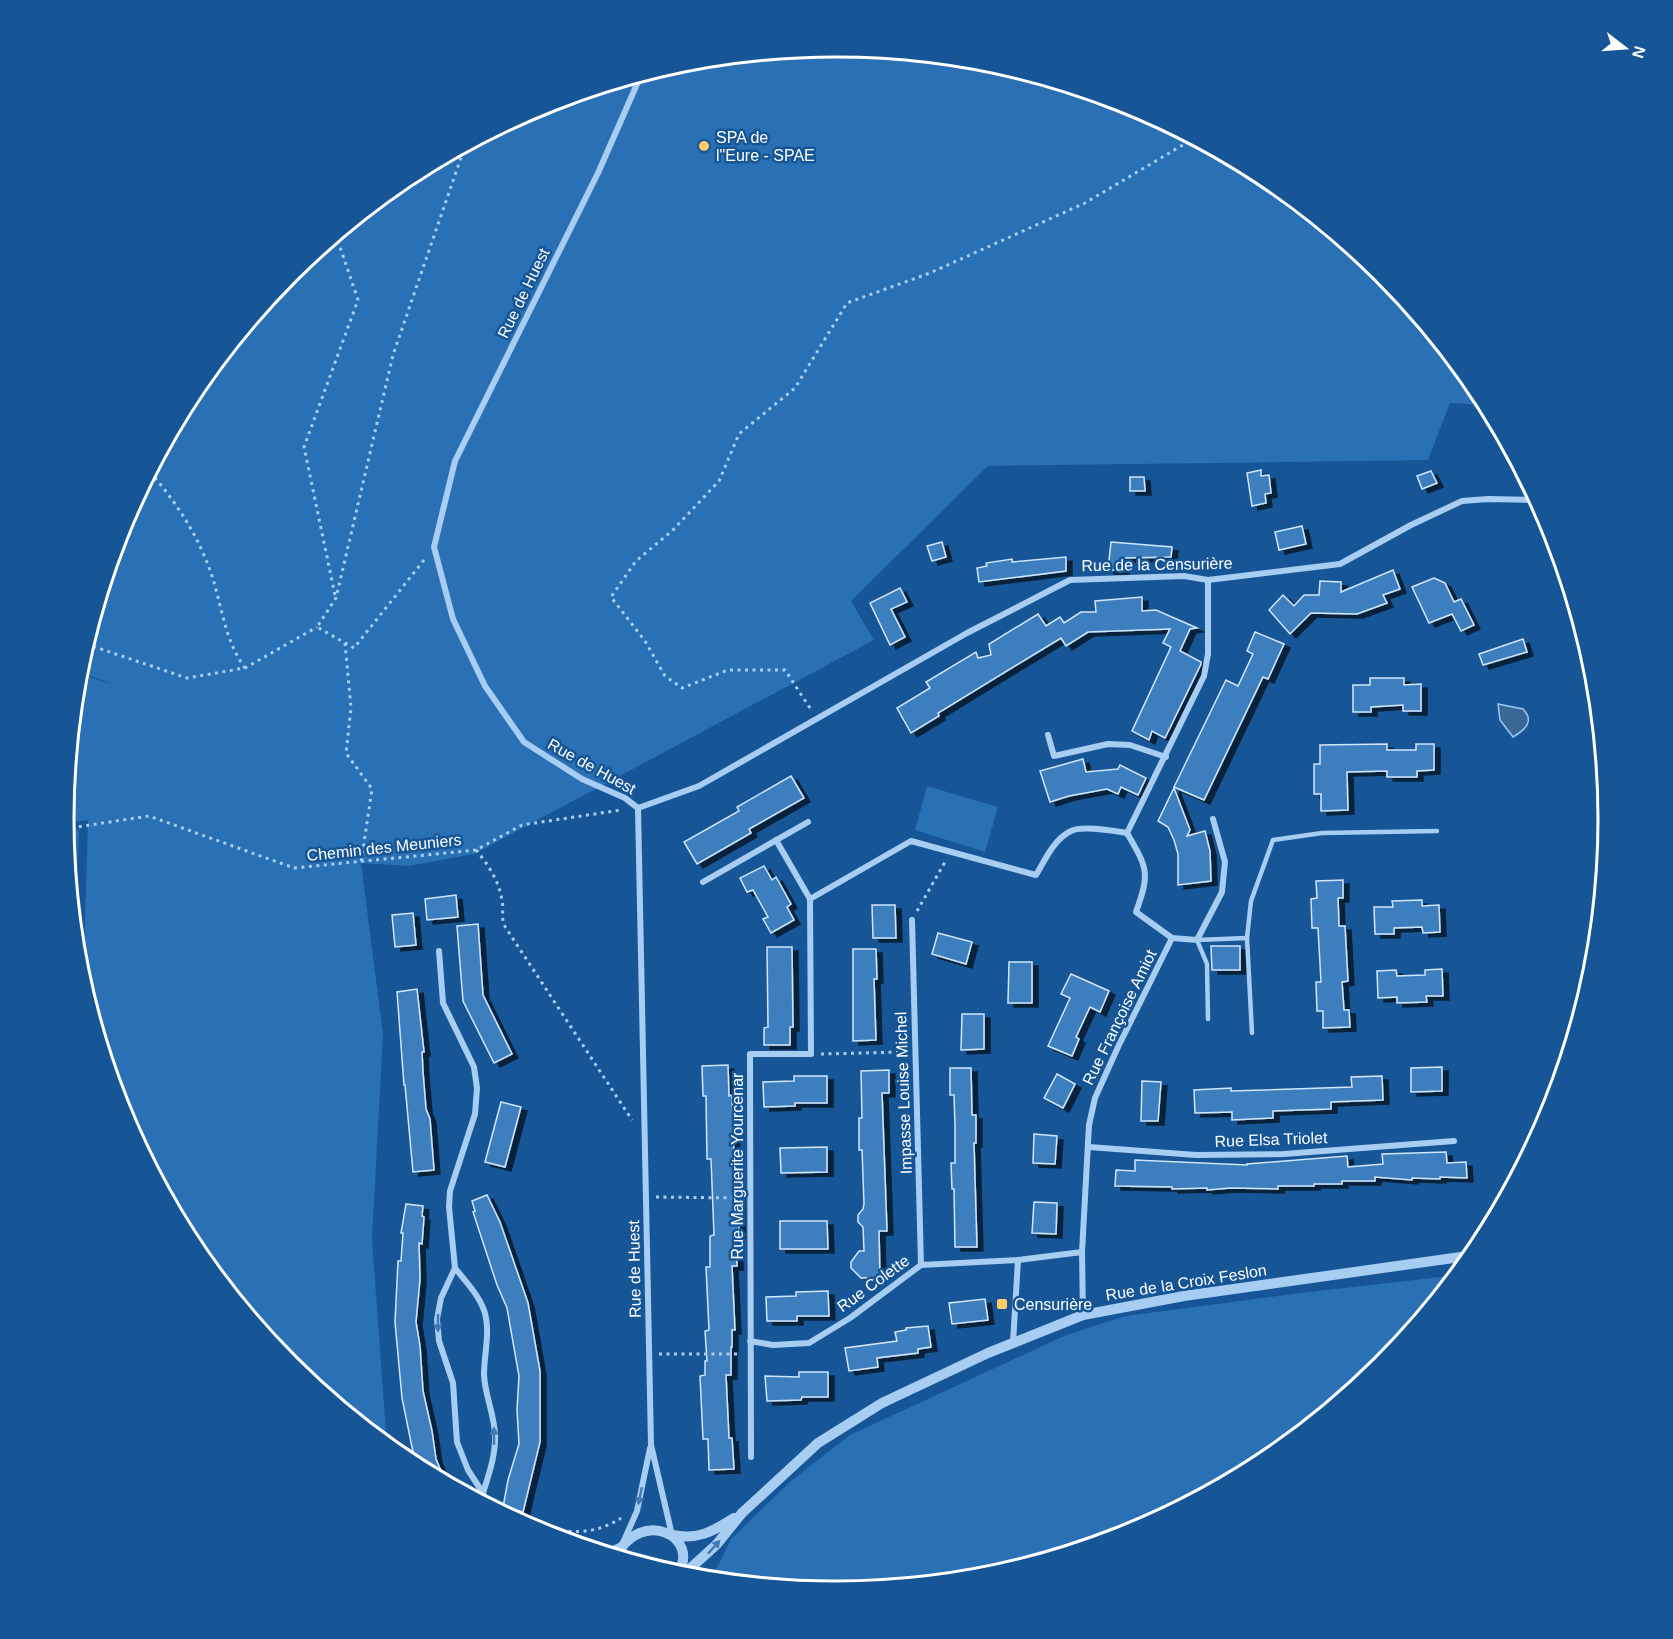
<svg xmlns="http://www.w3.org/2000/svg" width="1673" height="1639" viewBox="0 0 1673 1639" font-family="Helvetica,sans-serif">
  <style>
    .green { fill: #2970b5 }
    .water { fill: #396796; stroke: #9ac9f4; stroke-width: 1.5 }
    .building { fill: #3e7fbe; stroke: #cfe6fc; stroke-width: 1.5; filter: url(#shadow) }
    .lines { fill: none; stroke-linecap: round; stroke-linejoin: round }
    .path { stroke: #a7cdf2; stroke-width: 3; stroke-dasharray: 3 4.5; stroke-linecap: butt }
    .service { stroke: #a7cdf2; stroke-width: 4.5 }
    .minor { stroke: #a7cdf2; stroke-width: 6 }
    .tertiary { stroke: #a7cdf2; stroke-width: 10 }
    .oneway { fill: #4279b2 }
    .poi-dot { fill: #ffca68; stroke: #165596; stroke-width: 2 }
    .labels { text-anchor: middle; stroke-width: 5; stroke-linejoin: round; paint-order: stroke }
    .poi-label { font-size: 16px; fill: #fff; stroke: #165596; text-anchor: start }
    .street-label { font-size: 16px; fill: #fff; stroke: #165596 }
    .rim { fill: none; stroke: #fff; stroke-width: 3 }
  </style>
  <defs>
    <filter id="shadow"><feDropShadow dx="6" dy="4" stdDeviation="0" flood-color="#0009"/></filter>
  </defs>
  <rect width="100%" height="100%" fill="#165596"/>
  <g class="green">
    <path d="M837,47L988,61L1133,105L1266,177L1383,273L1479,390L1487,405L1450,403L1428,460L988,466L851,601L874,640L474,854L409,866L361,863L383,1034L372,1239L387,1446L290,1366L194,1249L122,1115L83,986L88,820L64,823V819L78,673L117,686L78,671L122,523L194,390L290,273L407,177L541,105L686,61Z"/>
    <path d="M927,786L998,807L985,852L915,830Z"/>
    <path d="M79,830V831L75,940L65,833Z"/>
    <path d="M1592,978L1582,1012L1583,982Z"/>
    <path d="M1458,1275L1383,1366L1266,1462L1132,1534L987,1578L836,1592L705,1580L718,1566L731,1539L791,1481L850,1435L1064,1336L1125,1316L1292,1294Z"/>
  </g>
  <path class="water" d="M1498,704L1523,709C1535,721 1525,730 1513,737L1500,720Z"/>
  <g class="building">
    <path d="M1261,470V476L1269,475L1271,493L1265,494L1266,503L1252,506L1247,473Z"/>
    <path d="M1431,471L1437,483L1422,489L1417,476Z"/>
    <path d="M1130,477H1144L1145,491H1130Z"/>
    <path d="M1302,526L1306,544L1279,550L1275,532Z"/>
    <path d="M942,542L946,557L932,561L927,546Z"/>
    <path d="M1111,542L1172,547L1171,557L1124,558L1123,570H1108Z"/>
    <path d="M1066,557V571L979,582L977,568L987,566L986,563L1012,559V562Z"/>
    <path d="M1393,570L1400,589L1383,595L1387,603L1357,614L1311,613L1290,634L1269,610L1283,595L1294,606L1304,595H1319L1320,581L1341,582V592Z"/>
    <path d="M1434,578L1445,583L1454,602L1461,599L1474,625L1461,631L1452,614L1429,623L1412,587Z"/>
    <path d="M900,588L907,602L891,609L905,637L890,645L870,603Z"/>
    <path d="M1142,597V611L1156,610L1197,628L1190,629L1180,651L1201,662V664L1165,738L1152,731L1149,740L1132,731L1171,647L1163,643L1170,629L1088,632L1066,646L1061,638L938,713L939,716L911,733L897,708L930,688L926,682L976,652L978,658L991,655L989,644L1038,614L1046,626L1060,617L1064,623L1081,612H1096L1095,601Z"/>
    <path d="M1255,632L1284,644L1268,679L1263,677L1204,800L1174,787L1226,680L1238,686L1253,654L1247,651Z"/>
    <path d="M1523,639L1527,652L1483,665L1479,654Z"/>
    <path d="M1370,678H1404V685L1421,684V711H1403V705L1371,707V712H1353V685H1370Z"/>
    <path d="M1387,744V750H1416V744H1434V770L1417,771V777H1387V771L1347,772L1348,810L1321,811V794H1314V764H1320V745Z"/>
    <path d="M1083,759L1086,772L1118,769L1120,765L1146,778L1138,795L1121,787L1118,794L1107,789L1069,796L1050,802L1040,771Z"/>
    <path d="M791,776L804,798L749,829L751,833L697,864L684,842L739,811L737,807Z"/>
    <path d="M1174,788L1190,830L1187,836L1205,831L1210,851L1211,881L1178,885V854L1174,840L1168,827L1158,821Z"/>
    <path d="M764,866L772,880L776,877L791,904L787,907L794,920L771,933L763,919L768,917L753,890L747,892L740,878Z"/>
    <path d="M1343,880V898H1338L1339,926H1345L1348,981L1342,982L1344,1010H1349L1350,1027L1323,1028V1011H1317L1316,982H1321L1318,928H1312L1311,899L1317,898L1316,881Z"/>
    <path d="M456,895L458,917L427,920L425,899Z"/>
    <path d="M1422,900V906L1439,905L1440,932L1423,933L1422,927L1394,928V934H1375L1374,907H1393L1392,901Z"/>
    <path d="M872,905H895L896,938H873Z"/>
    <path d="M413,913L416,945L395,947L392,915Z"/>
    <path d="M478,924L483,995L512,1054L494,1063L463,1001L457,926Z"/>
    <path d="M938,933L972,942L966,964L932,954Z"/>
    <path d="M1211,946H1240V970H1212Z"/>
    <path d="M767,947H792L793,1027H790V1045H764V1028L768,1027Z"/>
    <path d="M853,949H876L877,979H874L876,1040L853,1041Z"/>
    <path d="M1009,962H1032V1003H1008Z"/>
    <path d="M1442,969L1443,996H1426L1427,1002L1397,1003V997L1378,998L1377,971L1396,970L1397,976L1425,975V970Z"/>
    <path d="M1071,974L1109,991L1100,1012L1090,1007L1076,1037L1079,1039L1072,1056L1048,1046L1070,998L1061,994Z"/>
    <path d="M417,989L424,1052H422L423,1072L426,1109L430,1119L434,1170L413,1172L405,1085H404L397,992Z"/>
    <path d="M962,1014H984V1049L961,1050Z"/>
    <path d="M728,1065L729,1096L732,1095L734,1159H737L739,1209V1234H736L737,1266H732L735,1330H732V1347H731V1375H726L729,1438H732L734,1469L709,1470L708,1439H703L700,1376L705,1375V1361H707L705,1331L709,1330L706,1267H710V1236L714,1235L711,1159H707L706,1096H703L702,1066Z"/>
    <path d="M1442,1067V1091L1411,1092V1068Z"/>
    <path d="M950,1068H971L972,1115H976V1143H974L977,1247H955L954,1189H952L951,1163H955V1126L954,1095H950Z"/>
    <path d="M889,1070V1093H882L887,1231H879L880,1278H861L851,1268V1262L859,1251H864L863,1227L858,1222V1215L863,1209L864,1204L862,1150H859V1118H862L861,1071Z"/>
    <path d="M1057,1074L1075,1084L1063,1108L1044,1098Z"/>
    <path d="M794,1076H827V1103H795V1106L764,1107L763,1082L794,1081Z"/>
    <path d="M1382,1076L1383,1100L1331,1102V1109L1273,1111V1118L1232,1120V1112L1195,1113L1194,1090L1231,1088V1091L1352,1087L1351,1077Z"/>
    <path d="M1142,1081L1161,1082L1158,1121H1141Z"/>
    <path d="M501,1102L521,1107L505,1167L485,1162Z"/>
    <path d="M1034,1134L1057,1136L1055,1164L1033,1163Z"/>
    <path d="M827,1147V1172L781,1173L780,1148Z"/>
    <path d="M1446,1152L1447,1163L1466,1162L1467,1178L1440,1177V1179L1412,1178V1180L1375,1177V1181H1342V1184H1314V1186H1278V1189L1231,1188L1207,1190V1188L1172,1189V1187L1115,1186L1116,1170L1135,1171V1160L1247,1165V1164L1347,1156L1348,1167L1383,1164L1382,1154Z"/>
    <path d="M487,1195L500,1222L528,1303L540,1371V1442L523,1512L503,1507L508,1480L519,1444L517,1410L519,1376L507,1308L497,1285L473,1212L475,1211L472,1201Z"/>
    <path d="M1034,1202L1057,1203L1056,1234L1032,1233Z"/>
    <path d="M406,1204L423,1206L422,1216L424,1217L422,1244L419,1243L420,1279L416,1322L420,1346L423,1391L432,1431L436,1459L446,1483L416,1467L402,1398L395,1322L398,1261H401L403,1233H401Z"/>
    <path d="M780,1221H827L828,1249H780Z"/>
    <path d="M828,1291L829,1316H797V1321H767L766,1297L796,1296V1292Z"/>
    <path d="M985,1299L988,1320L952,1324L949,1303Z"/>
    <path d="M928,1326L931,1347L918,1349V1353L877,1358L878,1367L849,1371L845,1348L897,1341L895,1332L906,1330V1328Z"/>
    <path d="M799,1372H828V1397H802L801,1400L767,1401L765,1376L799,1377Z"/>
  </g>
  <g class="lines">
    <g class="path">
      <path d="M150,472C177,503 199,537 212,576C222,607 225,641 245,668"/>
      <path d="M424,560L354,648L317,627L336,598L393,355L465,146"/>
      <path d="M335,595L304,447L358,300L336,235"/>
      <path d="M345,643L351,708L346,753L372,789L361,863"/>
      <path d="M86,644L187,678L245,668L317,627"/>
      <path d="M810,708L785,670H728L682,688L665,676L645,641L611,597L636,561L673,530L719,481L739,434L795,388L847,303L930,273L1085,203L1181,146L1197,140"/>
      <path d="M64,829L149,816L294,868L476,850L522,825L621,810"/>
      <path d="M476,850C488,864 500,883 502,901C504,910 501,916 504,925L632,1120"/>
      <path d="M917,911L945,862"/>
      <path d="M821,1054L904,1052"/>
      <path d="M656,1197L739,1198"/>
      <path d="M659,1354H740"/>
      <path d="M547,1536C559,1528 571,1533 585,1531C598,1530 610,1525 621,1518"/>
    </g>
    <g class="service">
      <path d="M1247,938L1251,901L1273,840L1322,833L1437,831"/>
      <path d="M1208,1019L1207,964L1197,940L1247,938L1252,1033"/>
    </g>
    <g class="minor">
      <path d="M641,75L598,173L455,461L434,547L453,619L485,686L524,742L582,779L625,798L638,808L651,1445L672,1535"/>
      <path d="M1048,735L1054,756L1108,744L1130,745L1166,757"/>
      <path d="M638,808L699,786L967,633L1070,580L1184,576L1208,580L1340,564L1411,525L1462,501L1488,499L1538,500"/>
      <path d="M1127,833C1148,869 1150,873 1136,912L1172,938L1197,940L1222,892L1225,862L1213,819"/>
      <path d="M1127,833L1204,676L1208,654V580"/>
      <path d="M776,840L810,899"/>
      <path d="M703,882L808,822"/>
      <path d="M810,899L911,841L1036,875C1045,860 1054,839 1071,831C1082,825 1114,831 1127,833"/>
      <path d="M912,920L921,1265"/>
      <path d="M439,951L443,1003L474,1067L477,1088L475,1114L450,1191L449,1207L455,1268L441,1298L437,1319L439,1341L453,1383L457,1442L468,1470L483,1493L486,1504"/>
      <path d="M1089,1147L1196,1155L1284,1154L1454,1141"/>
      <path d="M1082,1252L1089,1125L1095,1098L1118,1047L1172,938"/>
      <path d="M455,1268C466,1282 478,1294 484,1310C491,1331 484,1353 484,1375C485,1395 494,1414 495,1434C496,1454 489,1474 483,1493"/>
      <path d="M750,1341L773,1345L809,1343L850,1318L921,1265L1018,1260L1082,1252L1083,1315"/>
      <path d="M1013,1343L1018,1260"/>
      <path d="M751,1457L750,1054H811L810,899"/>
      <path d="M603,1553L622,1545L637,1511L650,1448"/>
    </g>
    <g class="tertiary">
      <path d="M672,1535C698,1540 712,1532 734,1518"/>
      <path d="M616,1557C640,1507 703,1536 677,1575"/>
      <path d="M682,1576L717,1544L742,1513L818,1443L882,1403L988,1353L1083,1315L1184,1296L1475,1255"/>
    </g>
  </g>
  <defs><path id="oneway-solid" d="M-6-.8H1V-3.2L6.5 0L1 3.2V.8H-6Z" transform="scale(1.5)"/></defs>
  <g class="oneway">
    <use href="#oneway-solid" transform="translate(438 1323) rotate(90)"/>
    <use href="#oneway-solid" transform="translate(494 1436) rotate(-90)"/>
    <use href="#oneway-solid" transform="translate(640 1496) rotate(102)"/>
    <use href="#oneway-solid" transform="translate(714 1547) rotate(-48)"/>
  </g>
  <g class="poi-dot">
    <circle cx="704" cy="146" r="6"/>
    <rect x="996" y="1298" width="12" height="12" rx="3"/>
  </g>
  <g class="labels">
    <g class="poi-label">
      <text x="716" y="143">SPA de<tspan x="716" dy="18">l"Eure - SPAE</tspan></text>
      <text x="1014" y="1310">Censurière</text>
    </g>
    <g class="street-label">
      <text transform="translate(523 293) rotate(-64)" y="6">Rue de Huest</text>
      <text transform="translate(1157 564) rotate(-1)" y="6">Rue de la Censurière</text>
      <text transform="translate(592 766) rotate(29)" y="6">Rue de Huest</text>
      <text transform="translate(384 847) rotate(-6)" y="6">Chemin des Meuniers</text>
      <text transform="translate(1119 1017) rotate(-64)" y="6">Rue Françoise Amiot</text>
      <text transform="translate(903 1093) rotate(-92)" y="6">Impasse Louise Michel</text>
      <text transform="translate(1271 1139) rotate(-2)" y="6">Rue Elsa Triolet</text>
      <text transform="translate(737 1166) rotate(-90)" y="6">Rue Marguerite Yourcenar</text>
      <text transform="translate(634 1269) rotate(-91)" y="6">Rue de Huest</text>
      <text transform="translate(1186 1282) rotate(-9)" y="6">Rue de la Croix Feslon</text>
      <text transform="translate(873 1283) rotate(-36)" y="6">Rue Colette</text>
    </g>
  </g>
  <path d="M0 0H1673V1639H0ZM74 819a762 762 0 1 1 1524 0a762 762 0 1 1-1524 0Z" fill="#165596" fill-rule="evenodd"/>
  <path class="rim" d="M74 819a762 762 0 1 1 1524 0a762 762 0 1 1-1524 0Z"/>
  <g transform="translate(1625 48) rotate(107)" stroke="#165596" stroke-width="4.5" paint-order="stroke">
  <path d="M0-4.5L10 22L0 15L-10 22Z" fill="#ffffff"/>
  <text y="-9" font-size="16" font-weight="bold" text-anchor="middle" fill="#ffffff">N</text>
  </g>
</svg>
